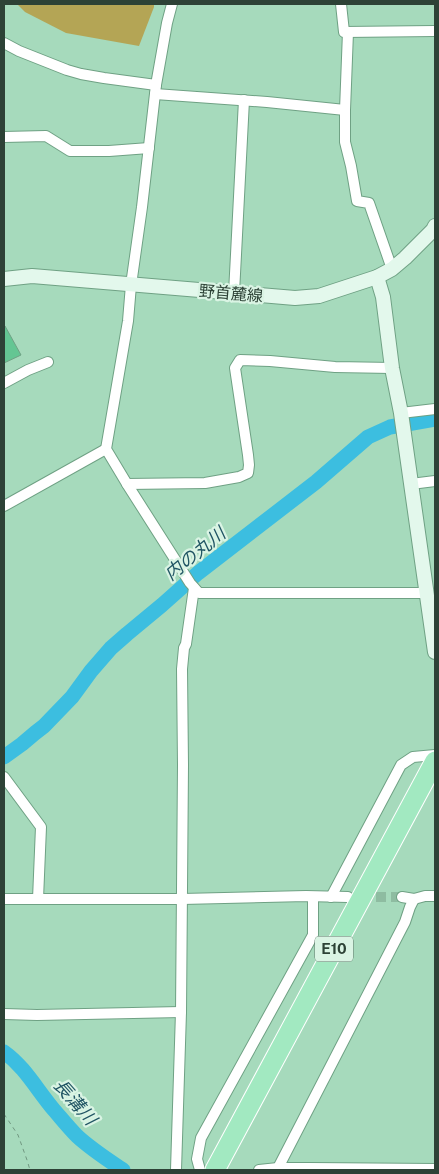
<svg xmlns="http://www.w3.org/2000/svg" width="439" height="1174" viewBox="0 0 439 1174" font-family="'Public Sans','Noto Sans JP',sans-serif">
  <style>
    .green { fill: #b4a555 }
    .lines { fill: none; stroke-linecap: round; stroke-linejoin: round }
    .river { stroke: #3cbee0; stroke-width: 15 }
    .building { fill: #64c693; stroke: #6fa184 }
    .street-tunnel { stroke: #8ebca1; stroke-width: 10; stroke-dasharray: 10 5; stroke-linecap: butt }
    .street-casing { stroke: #6fa184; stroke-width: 12 }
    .secondary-casing { stroke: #6fa184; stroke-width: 16 }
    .highway-casing { stroke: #fff; stroke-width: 21 }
    .path { stroke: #719881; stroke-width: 1; stroke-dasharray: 4 4; stroke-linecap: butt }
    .street { stroke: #fff; stroke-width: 10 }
    .secondary { stroke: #e3f8ec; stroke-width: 14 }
    .highway { stroke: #a2e9c1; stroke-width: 19 }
    .labels { text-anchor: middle; stroke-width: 4.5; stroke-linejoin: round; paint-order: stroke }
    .shield { fill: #daf4e4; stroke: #61776a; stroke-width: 1 }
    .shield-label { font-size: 15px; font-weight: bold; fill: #2d4236 }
    .street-label { font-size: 16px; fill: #2d4236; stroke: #daf4e4 }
    .water-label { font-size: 18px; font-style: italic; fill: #215564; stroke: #daf4e4 }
  </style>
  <rect width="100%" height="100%" fill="#a6dabc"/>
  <path class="green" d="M17,4H154V7L139,46L66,33L25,12Z"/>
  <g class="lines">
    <g class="river">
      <path d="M4,757L22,744L35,733L44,726L72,697L91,671L111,648L127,634L162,605L198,573L316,482L368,437L390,427L435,419"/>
      <path d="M4,1052C25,1067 37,1090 54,1110C61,1118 69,1128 77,1136C91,1149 108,1160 123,1170"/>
    </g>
  </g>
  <path class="building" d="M4,326H5L21,355L4,363Z"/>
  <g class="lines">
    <path class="street-tunnel" d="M361,897H402"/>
    <defs>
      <g id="street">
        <path d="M172,4L167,23L156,85L142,207L131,285L128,321L106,449L127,484L190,583L199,593H426"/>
        <path d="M341,4L344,32L435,31"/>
        <path d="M348,32L345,110V142L351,166L357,201L369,203L392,269"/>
        <path d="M4,43L19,51L67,70L81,74L104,78L156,85"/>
        <path d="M155,94L267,102L345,110"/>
        <path d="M4,137L46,136L70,151H109L149,148"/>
        <path d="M234,293L244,100"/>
        <path d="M4,383L28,370L48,362"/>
        <path d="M401,413L435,409"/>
        <path d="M127,484L205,483L239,477L248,473L249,465L248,455L235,368L240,360L270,361L335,367L392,368"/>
        <path d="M411,484L435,481"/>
        <path d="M4,506L106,449"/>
        <path d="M4,777L41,827L38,899"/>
        <path d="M331,897L401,765L413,757L435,755"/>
        <path d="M402,897L414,899L425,896H435"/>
        <path d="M4,899H182L306,896L348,897"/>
        <path d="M4,1014L37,1015L181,1012"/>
        <path d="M278,1168L405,922L410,907L414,899"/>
        <path d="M176,1170L181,1012L183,765L182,669L184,648L186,644L194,588"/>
        <path d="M200,1170L197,1159L201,1138L313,935V897"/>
        <path d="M259,1170L278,1168H310L435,1169"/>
      </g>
      <g id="secondary">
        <path d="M377,277L383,297L392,368L401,413L435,652"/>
        <path d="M4,279L32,276L295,298L319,296L377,277L392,269L405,258L433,230L435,226"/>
      </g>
      <path id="highway" d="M215,1170L435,761"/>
    </defs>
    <use href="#street" class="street-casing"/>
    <use href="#secondary" class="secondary-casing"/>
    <use href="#highway" class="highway-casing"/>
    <path class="path" d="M4,1114L18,1135L27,1160L30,1170"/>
    <use href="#street" class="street"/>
    <use href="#secondary" class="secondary"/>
    <use href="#highway" class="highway"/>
  </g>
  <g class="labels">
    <rect class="shield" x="315" y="936.5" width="38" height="25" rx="4"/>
    <g class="shield-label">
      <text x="334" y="954">E10</text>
    </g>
    <g class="street-label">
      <text transform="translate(231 293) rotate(5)" y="6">野首麓線</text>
    </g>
    <g class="water-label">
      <text transform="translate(195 554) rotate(-39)" y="6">内の丸川</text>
      <text transform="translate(75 1102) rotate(49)" y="6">長溝川</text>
    </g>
  </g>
  <rect width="439" height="1174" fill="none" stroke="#2d4236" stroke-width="10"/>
</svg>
